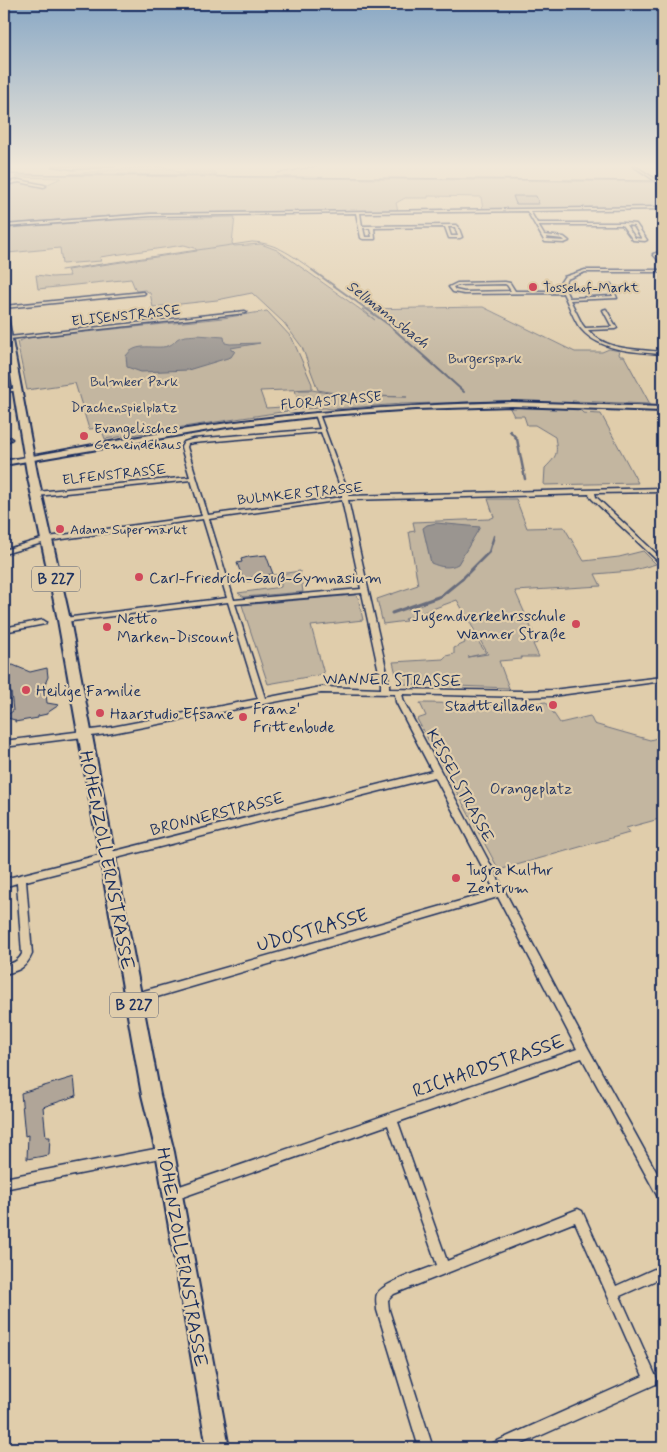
<svg xmlns="http://www.w3.org/2000/svg" width="667" height="1452" viewBox="0 0 667 1452" font-family="Mynerve,sans-serif">
  <style>
    .green { fill: #c3b6a0; stroke: #6f727f }
    .water { fill: #9a9590; stroke: #676c7c }
    .lines { fill: none; stroke-linecap: round; stroke-linejoin: round }
    .stream-far3 { stroke: #676c7c; stroke-width: 1 }
    .stream-far2 { stroke: #676c7c; stroke-width: 2 }
    .stream-far1 { stroke: #676c7c; stroke-width: 2.5 }
    .stream { stroke: #676c7c; stroke-width: 3 }
    .building { fill: #b0a598; stroke: #1b2f5e }
    .street-casing { stroke: #1b2f5e; stroke-width: 3 }
    .secondary-casing { stroke: #1b2f5e; stroke-width: 4 }
    .primary-casing { stroke: #1b2f5e; stroke-width: 4 }
    .street { fill: #e0cdab; fill-rule: evenodd }
    .secondary { fill: #e0cdab; fill-rule: evenodd }
    .primary { fill: #e0cdab; fill-rule: evenodd }
    .rail { stroke: #1b2f5e; stroke-width: 1 }
    .poi-dot { fill: #d1495b; stroke: #e0cdab; stroke-width: 2 }
    .labels { text-anchor: middle; stroke-width: 4.5; stroke-linejoin: round; paint-order: stroke }
    .far-poi-label { font-size: 14px; fill: #1b2f5e; stroke: #e0cdab; text-anchor: start }
    .far-street-label { font-size: 14px; fill: #1b2f5e; stroke: #e0cdab }
    .far-park-label { font-size: 14px; fill: #2c3c65; stroke: #e0cdab }
    .far-water-label { font-size: 15px; font-style: italic; fill: #2e3e66; stroke: #e0cdab }
    .shield { fill: #e0cdab; stroke: #565e75; stroke-width: 1 }
    .shield-label { font-size: 15px; font-weight: bold; fill: #1b2f5e }
    .poi-label { font-size: 16px; fill: #1b2f5e; stroke: #e0cdab; text-anchor: start }
    .street-label { font-size: 16px; fill: #1b2f5e; stroke: #e0cdab }
    .park-label { font-size: 16px; fill: #2c3c65; stroke: #e0cdab }
    .near-street-label { font-size: 19px; fill: #1b2f5e; stroke: #e0cdab }
  </style>
  <rect width="100%" height="100%" fill="#e0cdab"/>
  <filter id="ink" filterUnits="userSpaceOnUse"><feTurbulence type="fractalNoise" baseFrequency=".02" numOctaves="2"/><feDisplacementMap in="SourceGraphic" scale="10" xChannelSelector="R" yChannelSelector="G"/><feConvolveMatrix kernelMatrix="1 2 1 2 8 2 1 2 1" color-interpolation-filters="sRGB"/></filter>
  <g filter="url(#ink)">
    <g class="green">
      <path d="M158,166L174,169L177,172H215L217,175L70,174Z"/>
      <path d="M17,175L655,182L663,187V207L483,210L481,197L428,196V198H405L396,203L398,211L147,213L9,224V186L21,182L39,186L46,185L61,178L15,177Z"/>
      <path d="M235,217L232,243L234,246L261,244L277,250L375,320L362,309L483,307L575,352H602L609,349L620,351L619,354L620,356H624L650,404L572,401L583,413L601,414L638,483L544,485L545,468C557,456 558,454 555,437L535,425H527L524,416H514L506,401L402,404L332,409L325,408L301,409L105,439L101,428L89,429L75,383L27,390L17,342L27,338L223,318L267,311L292,338L312,384V389L260,391L266,408L300,406L295,390H312L344,396L407,397L345,395L318,390L302,347L284,323L252,293L217,300L153,307L150,293L145,290L136,291L131,279L38,289L36,275L52,277L70,276L67,270L197,251L195,248L184,245L100,257L101,261L62,264L60,248L8,253L9,228L114,220Z"/>
      <path d="M488,499H516L527,528L564,527L584,561L619,557L643,551L656,564L631,571L595,574L601,586L515,591L538,643L533,644L539,657H521L522,659L499,661L509,688L403,684L398,682L393,662L443,659L446,656L454,654V648L465,643L462,636L473,634L486,653L468,657L488,654L457,600L405,619L406,621L383,624L377,599L418,585L409,532L415,531L413,522L489,519L494,517Z"/>
      <path d="M300,571L303,592L244,597L238,593L281,587V582L284,581L283,577L274,578L273,575Z"/>
      <path d="M355,595L358,597L363,620L311,626L324,674L268,684L242,605Z"/>
      <path d="M546,702L560,723L590,716L594,724L650,740L657,738L659,740L663,737V818L626,828L629,833L499,870L417,719L426,716L420,703L527,704Z"/>
    </g>
    <g class="water">
      <path d="M197,335L224,337L225,343L230,344L260,343L231,348V350L235,351L231,357L188,370L141,372L127,367L126,356C136,341 154,350 168,346C173,344 174,342 177,339C183,335 191,336 197,335Z"/>
      <path d="M436,523L480,527L458,564C449,569 440,567 431,563L423,528L427,525Z"/>
    </g>
    <g class="lines">
      <path class="stream-far3" d="M61,270L252,242C278,243 294,257 314,271"/>
      <path class="stream-far2" d="M312,270L389,325L464,392"/>
      <g class="stream-far1">
        <path d="M510,431L517,439L525,479"/>
        <path d="M461,580L489,552L494,536"/>
      </g>
      <path class="stream" d="M392,613L441,596L463,578"/>
    </g>
    <g class="building">
      <path d="M513,196H536L539,204H516Z"/>
      <path d="M266,555L273,574L250,578L251,581L244,582L237,563L242,562L241,559L248,557Z"/>
      <path d="M13,665L30,672L47,668L48,677L45,684L47,703L59,705L47,713V714L38,716V718L15,722V720L4,717L13,711L11,692H8V686L5,687L4,667Z"/>
      <path d="M74,1077L76,1096L43,1107L46,1137H50L49,1155L27,1159L28,1135L25,1136L21,1093Z"/>
    </g>
    <g class="lines">
      <defs>
        <g id="street">
          <path d="M52,166L73,167L114,166L73,169Z"/>
          <path d="M633,166H635L663,184V186Z"/>
          <path d="M19,180L44,185L46,186L44,187L19,182L4,185V183Z"/>
          <path d="M663,207V209L530,211L537,223H623L636,224L647,240L645,241L633,240L622,225H538L544,235L564,237L569,241L564,243L545,242L527,211L360,213L362,226L456,225L458,226L462,237L460,238H449L445,227L374,228L375,239H363L361,238L356,213L151,216L4,227V225L151,214ZM626,225L634,226L642,239L635,238ZM448,227H455L458,236H451ZM363,228H370L372,237H365ZM546,237L563,239L565,241L547,240Z"/>
          <path d="M663,251V253L657,255L663,263V266L653,254Z"/>
          <path d="M585,270H663V272H585L567,279L563,285L569,298L613,296L608,285L611,284L617,298L570,300L582,324L585,328L612,327L603,310L606,309L617,328L615,329L588,330C605,351 638,349 663,352V354C633,352 596,351 578,325C572,315 568,303 563,293L464,294L453,292L449,287L457,283L505,282L510,283L515,291H562L559,285L564,277ZM505,284L507,285L511,291L464,292L455,290L453,287L458,285Z"/>
          <path d="M143,292L145,293L144,294L4,308V306Z"/>
          <path d="M245,311L247,312L246,313L9,339L7,338L9,337Z"/>
          <path d="M18,388H20V390L4,392V390Z"/>
          <path d="M315,413L319,414L348,492V496L663,488V492L595,493L596,497L663,560V565L661,564L592,499L589,494L348,500L389,681V689L525,691L552,690L663,677V681L552,696L525,697L402,694L404,702L588,1048L663,1184V1201L659,1199L582,1058L398,1122L447,1261L578,1209L582,1211L616,1286L663,1265V1277L620,1296L657,1379L656,1384L513,1448H491L493,1443L643,1376L575,1222L394,1294L388,1300L389,1310L433,1448H419L377,1310C377,1305 375,1299 377,1294C382,1283 424,1270 437,1265L388,1125L174,1200L170,1198L168,1194L170,1190L174,1188L577,1049L498,897L133,1004L130,1002L128,999L130,996L133,994L495,891L435,777L26,881L32,954C26,968 18,971 4,974V966C12,963 18,962 22,954L17,883L4,887V879L432,771L396,702L395,694L321,693L107,734L4,747V741L107,728L258,699L228,602L64,622L61,620L64,618L227,598L203,519L49,541L4,554V550L48,537L202,516L191,480L37,496L34,494L37,492L190,477L181,447L184,442L193,439L320,429L315,414ZM321,432L342,492V497L208,515L187,447L188,444L193,443ZM342,500L361,589L234,600L209,519ZM362,593L381,681V689L321,687L265,698L235,604Z"/>
          <path d="M4,436L12,439L9,441L4,439Z"/>
          <path d="M43,620L46,622L45,624L4,632V628Z"/>
          <path d="M165,1147L169,1148L170,1152L169,1156L165,1157L4,1189V1178Z"/>
        </g>
        <path id="secondary" d="M512,402L663,407V411L512,406L416,409L329,415L227,427L4,465V461C79,448 153,433 228,423C323,410 417,405 512,402Z"/>
        <path id="primary" d="M4,312L7,314L37,473L70,620L160,1095L174,1152L229,1448H207L156,1152L142,1095L58,620L27,473L4,333Z"/>
      </defs>
      <use href="#street" class="street-casing"/>
      <use href="#secondary" class="secondary-casing"/>
      <use href="#primary" class="primary-casing"/>
      <use href="#street" class="street"/>
      <use href="#secondary" class="secondary"/>
      <use href="#primary" class="primary"/>
      <g class="rail">
        <path d="M278,173L319,166"/>
        <path d="M4,174L663,181"/>
      </g>
    </g>
  </g>
  <linearGradient id="sky" x2="0" y2="1"><stop stop-color="#89a8c5"/><stop offset="0.45" stop-color="#f1e8d9"/><stop offset="1" stop-color="#f1e8d9" stop-opacity="0"/></linearGradient>
  <rect width="667" height="369" fill="url(#sky)"/>
  <g class="poi-dot">
    <circle cx="533" cy="287" r="5"/>
    <circle cx="84" cy="436" r="5"/>
    <circle cx="60" cy="529" r="5"/>
    <circle cx="139" cy="577" r="5"/>
    <circle cx="576" cy="624" r="5"/>
    <circle cx="107" cy="627" r="5"/>
    <circle cx="26" cy="690" r="5"/>
    <circle cx="553" cy="705" r="5"/>
    <circle cx="100" cy="713" r="5"/>
    <circle cx="243" cy="717" r="5"/>
    <circle cx="456" cy="878" r="5"/>
  </g>
  <g class="labels">
    <g class="far-poi-label">
      <text x="543" y="292">Tossehof-Markt</text>
      <text x="94" y="433">Evangelisches<tspan x="94" dy="16">Gemeindehaus</tspan></text>
      <text x="70" y="534">Adana Supermarkt</text>
    </g>
    <g class="far-street-label">
      <text transform="translate(126 315) rotate(-6)" y="5">ELISENSTRASSE</text>
      <text transform="translate(331 400) rotate(-5)" y="5">FLORASTRASSE</text>
      <text transform="translate(114 474) rotate(-6)" y="5">ELFENSTRASSE</text>
      <text transform="translate(300 493) rotate(-6)" y="5">BULMKER STRASSE</text>
    </g>
    <g class="far-park-label">
      <text x="485" y="363">Burgerspark</text>
      <text x="134" y="386">Bulmker Park</text>
      <text x="124" y="412">Drachenspielplatz</text>
    </g>
    <g class="far-water-label">
      <text transform="translate(388 314) rotate(38)" y="5">Sellmannsbach</text>
    </g>
    <g class="shield">
      <rect x="32" y="566.5" width="48" height="25" rx="4"/>
      <rect x="110" y="992.5" width="48" height="25" rx="4"/>
    </g>
    <g class="shield-label">
      <text x="56" y="584">B 227</text>
      <text x="134" y="1010">B 227</text>
    </g>
    <g class="poi-label">
      <text x="149" y="583">Carl-Friedrich-Gauß-Gymnasium</text>
      <text x="566" y="621" text-anchor="end">Jugendverkehrsschule<tspan x="566" dy="18">Wanner Straße</tspan></text>
      <text x="117" y="624">Netto<tspan x="117" dy="18">Marken-Discount</tspan></text>
      <text x="36" y="696">Heilige Familie</text>
      <text x="543" y="711" text-anchor="end">Stadtteilladen</text>
      <text x="253" y="714">Franz'<tspan x="253" dy="18">Frittenbude</tspan></text>
      <text x="110" y="719">Haarstudio Efsane</text>
      <text x="466" y="875">Tugra Kultur<tspan x="466" dy="18">Zentrum</tspan></text>
    </g>
    <g class="street-label">
      <text transform="translate(392 679) rotate(1)" y="6">WANNER STRASSE</text>
      <text transform="translate(461 785) rotate(62)" y="6">KESSELSTRASSE</text>
      <text transform="translate(217 813) rotate(-14)" y="6">BRONNERSTRASSE</text>
    </g>
    <g class="park-label">
      <text x="531" y="794">Orangeplatz</text>
    </g>
    <g class="near-street-label">
      <text transform="translate(108 860) rotate(79)" y="7">HOHENZOLLERNSTRASSE</text>
      <text transform="translate(312 929) rotate(-16)" y="7">UDOSTRASSE</text>
      <text transform="translate(488 1065) rotate(-19)" y="7">RICHARDSTRASSE</text>
      <text transform="translate(183 1257) rotate(80)" y="7">HOHENZOLLERNSTRASSE</text>
    </g>
  </g>
  <rect width="667" height="1452" fill="none" stroke="#e0cdab" stroke-width="20"/>
  <rect x="10" y="10" width="647" height="1432" fill="none" stroke="#1b2f5e" stroke-width="2" filter="url(#ink)"/>
</svg>
